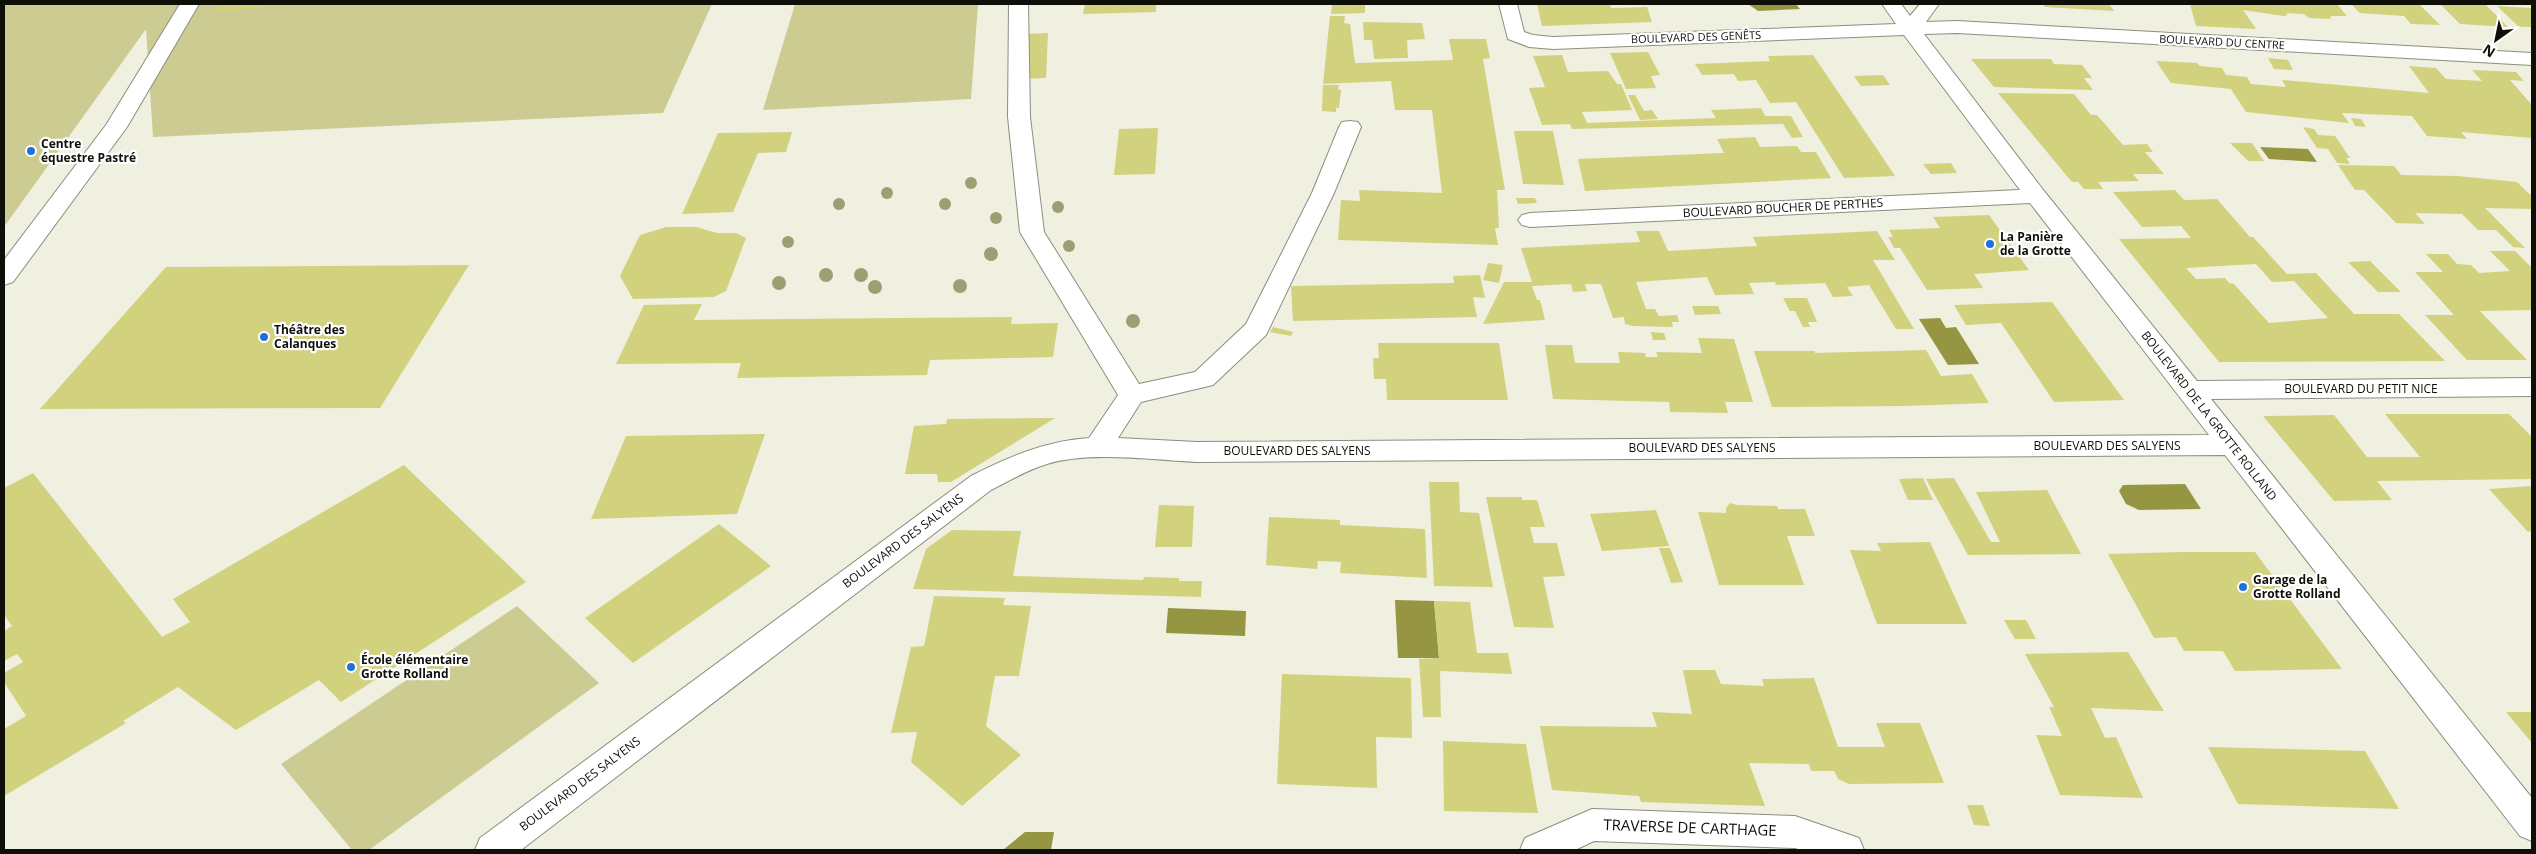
<svg xmlns="http://www.w3.org/2000/svg" width="2536" height="854" viewBox="0 0 2536 854" font-family="'Open Sans',sans-serif">
  <style>
    .green { fill: #cccc92 }
    .water { fill: #969542 }
    .building { fill: #d2d17e; fill-rule: evenodd }
    .lines { fill: none; stroke-linecap: round; stroke-linejoin: round }
    .minor-casing { stroke: #8d8d7f; stroke-width: 2 }
    .minor { fill: #fff; fill-rule: evenodd }
    .tree { fill: #9e9e75 }
    .poi-dot { fill: #2170da; stroke: #fff; stroke-width: 2 }
    .labels { text-anchor: middle; stroke-width: 4.5; stroke-linejoin: round; paint-order: stroke }
    .far-street-label { font-size: 11px; fill: #0f0f09; stroke: #fff }
    .poi-label { font-size: 12px; font-weight: bold; fill: #0f0f09; stroke: #fff; text-anchor: start }
    .street-label { font-size: 12px; fill: #0f0f09; stroke: #fff }
    .near-street-label { font-size: 15px; fill: #0f0f09; stroke: #fff }
  </style>
  <rect width="100%" height="100%" fill="#eff0e0"/>
  <g class="green">
    <path d="M4,4H712L663,113L153,137L146,29L4,227Z"/>
    <path d="M795,4H978L971,99L763,110Z"/>
    <path d="M517,606L599,683L369,850H352L281,764Z"/>
  </g>
  <g class="water">
    <path d="M1748,4H1796L1800,9L1758,11Z"/>
    <path d="M2260,147L2308,149L2317,162L2269,159Z"/>
    <path d="M1940,318L1946,328L1956,327L1979,364L1948,365L1919,319Z"/>
    <path d="M2185,484L2201,509L2139,510L2126,504L2119,491L2123,485Z"/>
    <path d="M1395,600L1434,601L1439,658H1398Z"/>
    <path d="M1168,608L1246,611L1245,636L1166,633Z"/>
    <path d="M1025,832H1054L1051,850H1003Z"/>
  </g>
  <g class="building">
    <path d="M221,4H294V5L215,12Z"/>
    <path d="M1085,4H1156V12L1083,14Z"/>
    <path d="M1332,4H1365V13L1331,14Z"/>
    <path d="M1537,4H1610L1611,8L1647,7L1652,22L1542,26Z"/>
    <path d="M2043,4H2109L2114,11L2045,7Z"/>
    <path d="M2190,4H2337L2347,16H2331L2330,19L2309,18L2304,14L2286,13L2288,15L2284,16L2243,10L2256,29L2196,26Z"/>
    <path d="M2351,4H2419L2440,25L2411,24L2404,16L2360,13Z"/>
    <path d="M2440,4H2485L2508,27L2460,24Z"/>
    <path d="M2497,6L2532,8V27H2519Z"/>
    <path d="M1330,16H1345L1344,23L1350,24L1355,63L1453,60L1449,39H1486L1490,58L1483,59L1505,190H1497L1499,228H1495L1498,245L1338,240L1341,200L1360,201L1359,190L1442,193L1432,110H1395L1391,81L1323,84Z"/>
    <path d="M1363,22L1422,23L1425,39L1407,40L1408,58L1374,59L1372,40H1364Z"/>
    <path d="M1048,33L1046,78L1023,79L1024,34Z"/>
    <path d="M1648,52L1660,75L1651,76L1656,88L1626,89L1610,53Z"/>
    <path d="M1562,55L1568,72L1608,71L1617,84H1621L1632,110L1582,112L1587,123L1716,118L1711,110L1761,108L1765,116H1791L1803,137L1792,138L1783,124L1572,129L1570,124L1542,125L1529,88L1545,87L1533,56Z"/>
    <path d="M1813,55L1877,149L1895,176L1844,178L1796,102L1770,103L1756,80L1738,81L1734,74L1702,75L1695,64L1770,61L1768,56Z"/>
    <path d="M2268,58L2288,60L2293,70L2274,69Z"/>
    <path d="M1971,59H2051L2054,64L2082,65L2092,78H2084L2093,90L1994,87Z"/>
    <path d="M2156,61L2197,63L2200,66L2222,68L2226,75L2247,77L2251,84L2286,87L2282,80L2429,93L2409,66L2436,68L2446,79L2482,81L2472,70L2516,72L2524,81L2510,80L2532,105V138L2461,132L2467,139L2427,136L2412,116L2342,113L2349,123L2246,112L2231,89L2171,83Z"/>
    <path d="M1883,75L1890,85L1861,86L1854,76Z"/>
    <path d="M1323,85H1339L1338,89L1341,90L1339,108H1336V112L1322,111Z"/>
    <path d="M1998,93L2074,94L2091,115H2097L2123,145L2147,144L2153,152H2145L2164,174H2133L2139,181L2098,182L2103,189H2084L2078,182H2072Z"/>
    <path d="M1628,95H1635L1644,111L1652,110L1658,119L1640,120Z"/>
    <path d="M2351,118L2361,119L2366,127L2355,126Z"/>
    <path d="M2303,127L2314,129L2318,135L2335,136L2350,158H2346L2350,164L2337,163L2328,149L2317,148Z"/>
    <path d="M1158,128L1155,174L1114,175L1119,129Z"/>
    <path d="M1514,131H1553L1564,185L1523,184Z"/>
    <path d="M792,132L786,152L758,153L733,212L682,214L718,133Z"/>
    <path d="M1755,137L1760,147L1797,146L1801,152H1816L1831,178L1585,191L1578,159L1724,153L1717,139Z"/>
    <path d="M2230,143H2252L2264,161H2248Z"/>
    <path d="M1951,163L1957,173L1931,174L1923,164Z"/>
    <path d="M2338,165L2394,166L2401,175L2458,176L2517,182L2529,194H2532V209L2485,208L2525,248L2513,247L2496,230H2478L2462,214L2415,213L2425,224L2396,223L2364,190H2355Z"/>
    <path d="M2175,190L2184,200L2217,199L2250,237H2253L2287,274L2316,273L2354,314H2399L2445,361L2219,362L2119,239L2191,238L2181,226L2142,227L2113,192ZM2256,264L2272,282L2294,281L2328,318L2269,323L2234,284L2229,283L2225,278L2196,279L2186,268Z"/>
    <path d="M1516,198H1535L1537,203L1518,204Z"/>
    <path d="M1989,215L2029,270L1974,274L1983,288L1927,290L1900,248H1894L1888,237H1893L1889,230L1940,228L1933,217Z"/>
    <path d="M666,227H696L717,233H736L746,238L726,291L714,297L633,299L620,276L640,235Z"/>
    <path d="M1636,231H1659L1668,251L1757,246L1753,237L1877,231L1895,260H1873L1914,329H1896L1869,285L1847,287L1853,296L1833,297L1825,283L1776,285L1775,282L1749,283L1754,294L1715,295L1707,277L1636,282L1646,309H1655L1659,316L1677,315L1679,322H1672L1673,327L1633,326L1625,324L1624,317L1613,318L1601,284H1585L1587,291L1573,292L1571,284L1532,286L1537,300H1540L1545,320L1483,324L1504,282H1532L1521,248L1640,242Z"/>
    <path d="M2490,251H2515L2532,268V310L2480,311L2527,360H2467L2425,315H2454L2415,272H2443L2426,254H2448L2457,264L2471,265L2479,273L2510,271Z"/>
    <path d="M2370,261L2401,292H2378L2348,262Z"/>
    <path d="M1488,263L1503,265L1499,283L1483,280Z"/>
    <path d="M469,265L380,408L40,409L166,267Z"/>
    <path d="M1480,275L1485,298L1473,297L1477,317L1293,321L1291,286L1454,283L1453,276Z"/>
    <path d="M1783,298H1807L1817,322H1808L1810,327H1803L1795,311H1790Z"/>
    <path d="M2052,302L2124,400L2054,402L2001,323L1966,325L1954,305Z"/>
    <path d="M702,304L694,320L1012,317L1011,324L1058,323L1053,357L930,360L927,375L737,378L741,363L616,364L644,305Z"/>
    <path d="M1692,306H1718L1721,314L1695,315Z"/>
    <path d="M1273,327L1293,332L1291,336L1270,332Z"/>
    <path d="M1651,332L1664,333L1666,340H1653Z"/>
    <path d="M1698,338L1734,339L1753,402H1725L1728,413L1670,412L1669,402L1553,399L1545,345H1572L1575,363H1620L1618,352L1645,353L1646,357H1658L1656,352L1702,353Z"/>
    <path d="M1378,343H1499L1508,400H1387L1386,379H1374L1373,358H1379Z"/>
    <path d="M1926,350L1941,376L1972,374L1989,403L1904,406L1772,407L1754,351H1815V353Z"/>
    <path d="M2385,414H2509L2532,437V479L2377,481L2392,500L2334,501L2263,416L2334,415L2367,457H2420Z"/>
    <path d="M1055,418L951,482H938L937,474H905L914,426L946,424L947,419Z"/>
    <path d="M765,434L737,514L591,519L626,436Z"/>
    <path d="M404,465L526,582L341,702L319,680L236,730L178,687L123,721L126,723L4,796V729L26,716L4,682V673L23,662L17,654L4,661V631L12,626L4,615V488L33,473L162,637L190,622L173,599Z"/>
    <path d="M1923,478L1933,500H1908L1899,479Z"/>
    <path d="M1954,478L1991,542H2000L1976,492L2047,490L2081,554L1968,555L1926,479Z"/>
    <path d="M1429,482H1459L1460,512L1479,513L1493,587L1434,586Z"/>
    <path d="M2532,486V531L2528,532L2489,489Z"/>
    <path d="M1486,497H1522V500H1537L1545,527H1530L1534,543H1557L1565,576L1543,577L1554,628L1514,627Z"/>
    <path d="M1730,503L1737,505L1777,506L1778,509H1805L1815,536H1787L1804,585H1719L1698,512L1726,513V508Z"/>
    <path d="M1159,505L1194,506L1192,547H1155Z"/>
    <path d="M1656,510L1669,546L1602,551L1590,514Z"/>
    <path d="M1269,517L1340,520V525L1425,529L1427,578L1340,573L1341,562L1318,561L1317,569L1266,565Z"/>
    <path d="M719,524L771,566L633,663L585,618Z"/>
    <path d="M952,530L1021,531L1013,576L1143,580L1144,577L1179,578V581H1202L1201,597L913,589L926,549Z"/>
    <path d="M1930,542L1967,624H1877L1850,550L1881,551L1877,543Z"/>
    <path d="M1659,548H1670L1683,582L1671,583Z"/>
    <path d="M2183,552H2255L2342,669L2235,671L2223,651H2184L2176,637L2154,638L2108,554Z"/>
    <path d="M934,596L1005,598L1003,605L1031,606L1019,676H995L986,726L1021,755L962,806L911,762L917,732L891,733L911,647L924,646Z"/>
    <path d="M1434,601L1470,602L1477,653H1508L1512,674L1440,671L1441,717H1423L1419,659L1439,658Z"/>
    <path d="M2004,620H2026L2036,639H2015Z"/>
    <path d="M2128,652L2164,711L2091,708L2105,738L2116,737L2143,798L2060,795L2036,735L2062,736L2049,707H2054L2025,654Z"/>
    <path d="M1683,670H1715L1721,684L1764,686L1762,679L1814,678L1838,747H1885L1876,723H1920L1944,783L1849,784L1838,779L1834,771H1811L1809,764L1749,763L1765,806L1641,802L1639,796L1552,790L1540,726L1657,727L1652,712L1692,714Z"/>
    <path d="M1282,674L1411,678L1412,738L1376,737L1377,788L1277,784Z"/>
    <path d="M2506,712H2532V743Z"/>
    <path d="M1443,741L1526,744L1538,813L1444,811Z"/>
    <path d="M2208,747L2365,751L2399,809L2238,804Z"/>
    <path d="M1967,805H1983L1990,826L1974,825Z"/>
  </g>
  <g class="lines">
    <defs>
      <g id="minor">
        <path d="M180,4H199L127,127L13,282L4,285V260L106,125Z"/>
        <path d="M1009,4H1028L1030,117L1044,232L1139,384L1195,372L1246,324L1312,193L1339,127L1342,122L1350,121L1358,122L1361,127L1334,193L1266,335L1213,385L1141,402L1118,438L1197,442L2209,435L2030,203L1530,227L1522,225L1518,220L1522,215L1530,213L2020,190L1904,35L1553,49L1529,47L1508,39L1499,4H1517L1524,32L1533,35L1553,37L1896,24L1882,4H1901L1910,16L1920,4H1939L1926,22L1957,21L2532,53V65L1957,33L1924,34L2044,191L2197,381L2532,378V396L2211,399L2532,798V841L2520,836L2225,455L1197,462C1152,460 1090,451 1047,464C1027,470 1009,481 991,490L521,850H475L480,838L971,476C1010,456 1046,441 1089,438L1118,395L1020,232L1008,117Z"/>
        <path d="M1592,809L1795,816L1859,838L1864,850H1801L1795,848L1594,841L1575,850H1520L1525,838Z"/>
      </g>
    </defs>
    <use href="#minor" class="minor-casing"/>
    <use href="#minor" class="minor"/>
  </g>
  <g class="tree">
    <circle cx="971" cy="183" r="6"/>
    <circle cx="887" cy="193" r="6"/>
    <circle cx="839" cy="204" r="6"/>
    <circle cx="945" cy="204" r="6"/>
    <circle cx="1058" cy="207" r="6"/>
    <circle cx="996" cy="218" r="6"/>
    <circle cx="788" cy="242" r="6"/>
    <circle cx="1069" cy="246" r="6"/>
    <circle cx="991" cy="254" r="7"/>
    <circle cx="826" cy="275" r="7"/>
    <circle cx="861" cy="275" r="7"/>
    <circle cx="779" cy="283" r="7"/>
    <circle cx="960" cy="286" r="7"/>
    <circle cx="875" cy="287" r="7"/>
    <circle cx="1133" cy="321" r="7"/>
  </g>
  <g class="poi-dot">
    <circle cx="31" cy="151" r="5"/>
    <circle cx="1990" cy="244" r="5"/>
    <circle cx="264" cy="337" r="5"/>
    <circle cx="2243" cy="587" r="5"/>
    <circle cx="351" cy="667" r="5"/>
  </g>
  <g class="labels">
    <g class="far-street-label">
      <text transform="translate(1696 37) rotate(-2)" y="4">BOULEVARD DES GENÊTS</text>
      <text transform="translate(2222 42) rotate(3)" y="4">BOULEVARD DU CENTRE</text>
    </g>
    <g class="poi-label">
      <text x="41" y="148">Centre<tspan x="41" dy="14">équestre Pastré</tspan></text>
      <text x="2000" y="241">La Panière<tspan x="2000" dy="14">de la Grotte</tspan></text>
      <text x="274" y="334">Théâtre des<tspan x="274" dy="14">Calanques</tspan></text>
      <text x="2253" y="584">Garage de la<tspan x="2253" dy="14">Grotte Rolland</tspan></text>
      <text x="361" y="664">École élémentaire<tspan x="361" dy="14">Grotte Rolland</tspan></text>
    </g>
    <g class="street-label">
      <text transform="translate(1783 208) rotate(-3)" y="4">BOULEVARD BOUCHER DE PERTHES</text>
      <text x="2361" y="393">BOULEVARD DU PETIT NICE</text>
      <text transform="translate(2209 416) rotate(52)" y="4">BOULEVARD DE LA GROTTE ROLLAND</text>
      <text x="2107" y="450">BOULEVARD DES SALYENS</text>
      <text x="1702" y="452">BOULEVARD DES SALYENS</text>
      <text x="1297" y="455">BOULEVARD DES SALYENS</text>
      <text transform="translate(903 541) rotate(-37)" y="4">BOULEVARD DES SALYENS</text>
      <text transform="translate(580 784) rotate(-37)" y="4">BOULEVARD DES SALYENS</text>
    </g>
    <g class="near-street-label">
      <text transform="translate(1690 828) rotate(2)" y="5">TRAVERSE DE CARTHAGE</text>
    </g>
  </g>
  <rect width="2536" height="854" fill="none" stroke="#0f0f09" stroke-width="10"/>
  <g transform="translate(2496 40) rotate(213)" stroke="#ffffff" stroke-width="4" paint-order="stroke">
  <path d="M0-4L9 19L0 12L-9 19Z" fill="#0f0f09"/>
  <text y="-8" font-size="14" font-weight="bold" text-anchor="middle" fill="#0f0f09">N</text>
  </g>
</svg>
